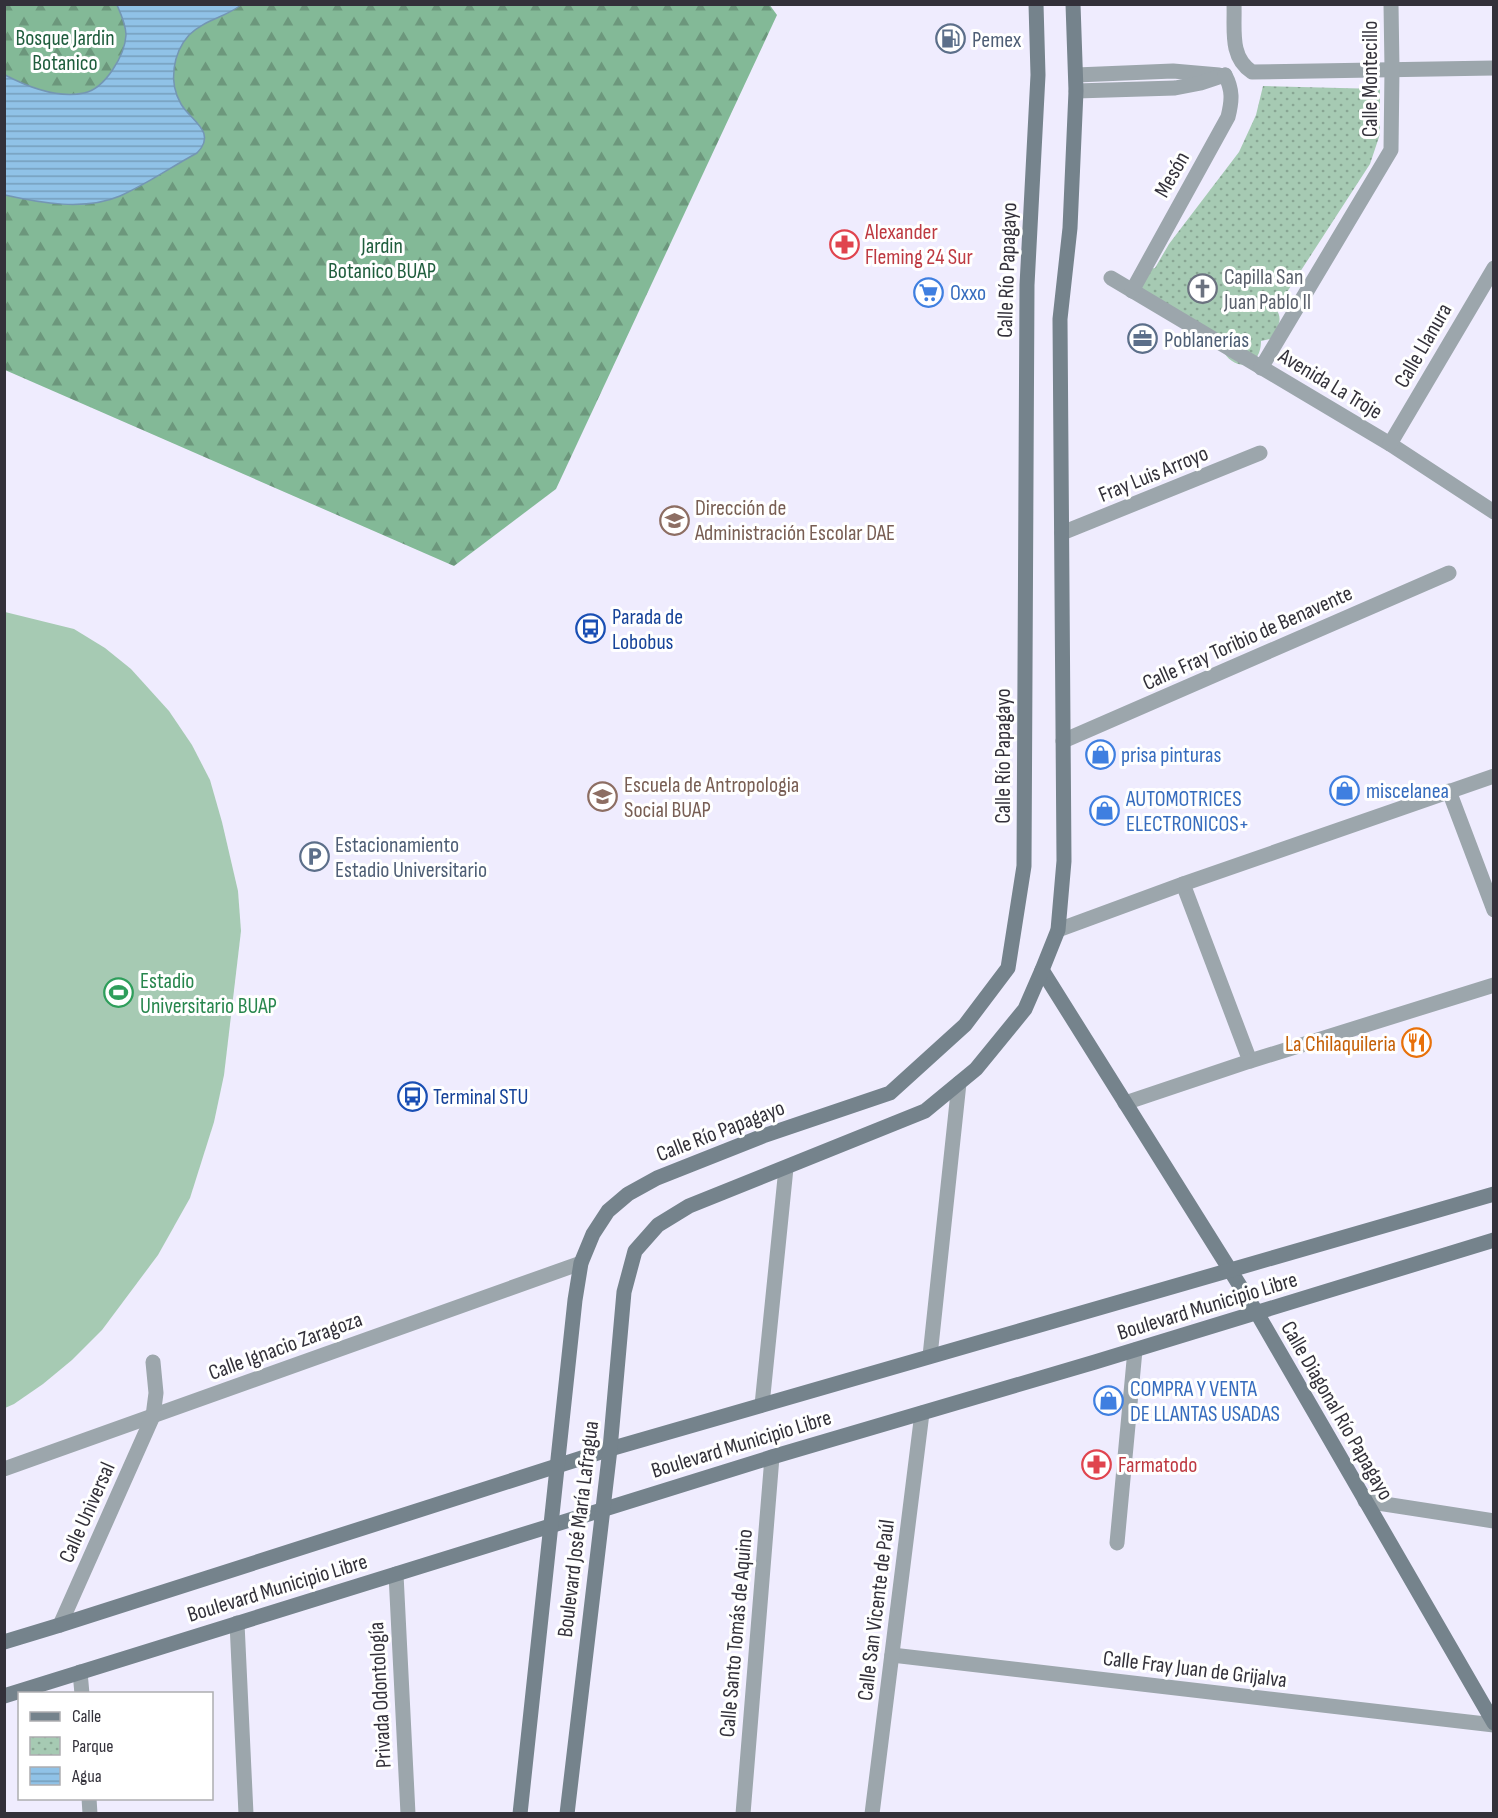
<svg xmlns="http://www.w3.org/2000/svg" width="1498" height="1818" viewBox="0 0 1498 1818" font-family="'Sofia Sans Condensed',sans-serif">
  <style>
    .grass { fill: #a6cab3 }
    .forest { fill: url(#forest-firs) }
    .park { fill: url(#park-dots) }
    .water { fill: url(#water-rules); stroke: #7496b3; stroke-width: 1.5 }
    .lines { fill: none; stroke-linecap: round; stroke-linejoin: round }
    .street { stroke: #9ca6ac; stroke-width: 15 }
    .secondary { stroke: #75838c; stroke-width: 15 }
    .labels { text-anchor: middle; stroke-width: 6; stroke-linejoin: round; paint-order: stroke }
    .park-label { font-size: 22px; fill: #1f5d3d; stroke: #fff }
    .service-label { font-size: 22px; fill: #4e5e75; stroke: #fff; text-anchor: start }
    .street-label { font-size: 22px; fill: #33313a; stroke: #fff }
    .health-label { font-size: 22px; fill: #be3a42; stroke: #fff; text-anchor: start }
    .worship-label { font-size: 22px; fill: #5b616d; stroke: #fff; text-anchor: start }
    .shop-label { font-size: 22px; fill: #366cbe; stroke: #fff; text-anchor: start }
    .education-label { font-size: 22px; fill: #785e54; stroke: #fff; text-anchor: start }
    .transit-label { font-size: 22px; fill: #164399; stroke: #fff; text-anchor: start }
    .leisure-label { font-size: 22px; fill: #27864d; stroke: #fff; text-anchor: start }
    .food-label { font-size: 22px; fill: #c56008; stroke: #fff; text-anchor: end }
  </style>
  <defs>
    <pattern id="forest-firs" width="22" height="20" patternUnits="userSpaceOnUse" patternTransform="scale(1.5)"><rect width="22" height="20" fill="#83b997"/><path d="M5 1l3.5 6h-7zM16 11l3.5 6h-7z" fill="#6c977c"/></pattern>
    <pattern id="park-dots" width="8" height="8" patternUnits="userSpaceOnUse" patternTransform="scale(1.5)"><rect width="8" height="8" fill="#a6cab3"/><path d="M2 2h.1M6 6h.1" fill="none" stroke="#88a593" stroke-width="1.8" stroke-linecap="round"/></pattern>
    <pattern id="water-rules" width="6" height="5" patternUnits="userSpaceOnUse" patternTransform="scale(1.5)"><rect width="6" height="5" fill="#90c2e7"/><path d="M0 2.5h6" fill="none" stroke="#769ebc"/></pattern>
  </defs>
  <rect width="100%" height="100%" fill="#efecfe"/>
  <path class="grass" d="M5,612L74,629L105,648L131,669L169,711L192,745L210,780L222,822L238,891L241,931L224,1075L214,1122L190,1198L158,1255L102,1330L72,1360L43,1384L14,1404L5,1408Z"/>
  <path class="forest" d="M769,4L777,15L556,489L454,566L5,370V5Z"/>
  <path class="park" d="M1263,86L1380,89V134L1370,164L1276,309C1284,320 1277,329 1270,339L1261,341C1261,369 1234,373 1222,349L1140,292L1149,269L1155,268L1169,244L1239,152L1256,115Z"/>
  <path class="water" d="M117,5H241C226,17 204,20 189,35C173,53 168,82 181,104C190,120 218,132 197,153C171,167 147,184 120,196C85,211 40,203 5,195V75C28,87 57,99 84,93C105,89 125,55 126,35C126,25 121,14 117,5Z"/>
  <g class="lines">
    <g class="street">
      <path d="M1234,4C1235,29 1229,57 1252,72L1494,68"/>
      <path d="M1076,75L1173,71L1219,75"/>
      <path d="M1076,91L1175,88L1201,83L1225,75"/>
      <path d="M1111,278L1390,444L1494,512"/>
      <path d="M1132,291L1228,117C1232,101 1233,90 1225,75"/>
      <path d="M1261,368L1391,150L1392,69L1391,4"/>
      <path d="M1390,444L1494,268"/>
      <path d="M1062,533L1260,453"/>
      <path d="M1063,741L1449,573"/>
      <path d="M1449,791L1494,910"/>
      <path d="M1183,884L1250,1061"/>
      <path d="M1058,930L1183,884L1494,776"/>
      <path d="M1125,1103L1250,1061L1494,985"/>
      <path d="M930,1356L959,1083"/>
      <path d="M762,1405L786,1168"/>
      <path d="M4,1469L581,1263"/>
      <path d="M1365,1501L1494,1521"/>
      <path d="M1117,1543L1135,1350"/>
      <path d="M396,1574L408,1814"/>
      <path d="M237,1623L246,1814"/>
      <path d="M60,1625L153,1416L156,1393L153,1362"/>
      <path d="M892,1655L1494,1725"/>
      <path d="M80,1672L82,1694"/>
      <path d="M89,1798L90,1814"/>
      <path d="M743,1814L772,1457"/>
      <path d="M872,1814L922,1413"/>
    </g>
    <g class="secondary">
      <path d="M1042,970L1257,1313L1494,1723"/>
      <path d="M4,1642L60,1625L610,1449L1494,1194"/>
      <path d="M4,1696L772,1457L1095,1362L1494,1240"/>
      <path d="M520,1814L575,1300L581,1263L593,1234L608,1211L628,1194L657,1178L763,1136L890,1093L965,1025L1008,968L1024,866L1027,285L1038,75L1036,4"/>
      <path d="M567,1814L610,1449L624,1292L635,1251L658,1225L689,1206L925,1111L976,1069L1025,1009L1042,970L1058,930L1064,861L1060,319L1070,228L1076,91L1073,4"/>
    </g>
  </g>
  <defs>
    <symbol id="fuel-ring" viewBox="-11 -11 22 22"><circle r="9.5" fill="#fff" stroke="#5c6f8a" stroke-width="1.5"/><path d="M-5.5-6h7V0h2V4h1.3V-2.5L3-4.5l.8-.8L6-3V5H2.5V1h-1V6h-7ZM-4.2-4.7v3.2H.2V-4.7Z" fill="#5c6f8a"/></symbol>
    <symbol id="pharmacy-ring" viewBox="-11 -11 22 22"><circle r="9.5" fill="#fff" stroke="#e0444e" stroke-width="1.5"/><path d="M-2-6h4v4h4v4h-4v4h-4v-4h-4v-4h4Z" fill="#e0444e"/></symbol>
    <symbol id="church-ring" viewBox="-11 -11 22 22"><circle r="9.5" fill="#fff" stroke="#6b7280" stroke-width="1.5"/><path d="M-1.2-6h2.4v3.5h3.3v2.4h-3.3V6h-2.4V-.1h-3.3v-2.4h3.3Z" fill="#6b7280"/></symbol>
    <symbol id="supermarket-ring" viewBox="-11 -11 22 22"><circle r="9.5" fill="#fff" stroke="#3f7fe0" stroke-width="1.5"/><path d="M-6-5.5h2.5l.6 2H6L4.5 2H-2.5L-4.4-4H-6ZM-1.5 3.2a1.3 1.3 0 1 0 .1 0ZM3 3.2a1.3 1.3 0 1 0 .1 0Z" fill="#3f7fe0"/></symbol>
    <symbol id="office-ring" viewBox="-11 -11 22 22"><circle r="9.5" fill="#fff" stroke="#5c6f8a" stroke-width="1.5"/><path d="M-6-3h4V-5.5h4V-3h4V5H-6ZM-1-4.5V-3h2v-1.5ZM-6 0V1H6V0Z" fill="#5c6f8a"/></symbol>
    <symbol id="school-ring" viewBox="-11 -11 22 22"><circle r="9.5" fill="#fff" stroke="#8d6e63" stroke-width="1.5"/><path d="M0-5L7-2L0 1L-7-2ZM-4 1L0 2.5L4 1V4Q0 6-4 4Z" fill="#8d6e63"/></symbol>
    <symbol id="bus-ring" viewBox="-11 -11 22 22"><circle r="9.5" fill="#fff" stroke="#1a4fb4" stroke-width="1.5"/><path d="M-5-6H5V4H4V6H2V4H-2V6H-4V4H-5ZM-3.5-4V0h7V-4ZM-3.5 1.2v1.5H-2V1.2ZM2 1.2v1.5H3.5V1.2Z" fill="#1a4fb4"/></symbol>
    <symbol id="shop-ring" viewBox="-11 -11 22 22"><circle r="9.5" fill="#fff" stroke="#3f7fe0" stroke-width="1.5"/><path d="M-5-2.5h2.3a2.7 3.5 0 0 1 5.4 0H5L5.5 6h-11ZM-1.5-2.5h3a1.5 2.3 0 0 0-3 0Z" fill="#3f7fe0"/></symbol>
    <symbol id="university-ring" viewBox="-11 -11 22 22"><circle r="9.5" fill="#fff" stroke="#8d6e63" stroke-width="1.5"/><path d="M0-5L7-2L0 1L-7-2ZM-4 1L0 2.5L4 1V4Q0 6-4 4Z" fill="#8d6e63"/></symbol>
    <symbol id="parking-ring" viewBox="-11 -11 22 22"><circle r="9.5" fill="#fff" stroke="#5c6f8a" stroke-width="1.5"/><path d="M-3.5-5.5H1a3.5 3.5 0 0 1 0 7H-1V5.5H-3.5ZM-1-3.4V-.6H.8a1.4 1.4 0 0 0 0-2.8Z" fill="#5c6f8a"/></symbol>
    <symbol id="stadium-ring" viewBox="-11 -11 22 22"><circle r="9.5" fill="#fff" stroke="#2e9e5b" stroke-width="1.5"/><path d="M0-5a6.5 5 0 1 0 0 10a6.5 5 0 1 0 0-10ZM-3.5-1.8h7v3.6h-7Z" fill="#2e9e5b"/></symbol>
    <symbol id="restaurant-ring" viewBox="-11 -11 22 22"><circle r="9.5" fill="#fff" stroke="#e8710a" stroke-width="1.5"/><path d="M-5-6h1v4h1v-4h1v4h1v-4h1v5L-1.5 .5V6h-2V.5L-5-1ZM5-6V6H3V1.5H1.5Q1.5-4 5-6Z" fill="#e8710a"/></symbol>
  </defs>
  <g fill-rule="evenodd">
    <use href="#fuel-ring" x="934" y="22" width="33" height="33"/>
    <use href="#pharmacy-ring" x="828" y="228" width="33" height="33"/>
    <use href="#church-ring" x="1186" y="272" width="33" height="33"/>
    <use href="#supermarket-ring" x="912" y="276" width="33" height="33"/>
    <use href="#office-ring" x="1126" y="322" width="33" height="33"/>
    <use href="#school-ring" x="658" y="504" width="33" height="33"/>
    <use href="#bus-ring" x="574" y="612" width="33" height="33"/>
    <use href="#shop-ring" x="1084" y="738" width="33" height="33"/>
    <use href="#shop-ring" x="1328" y="774" width="33" height="33"/>
    <use href="#university-ring" x="586" y="780" width="33" height="33"/>
    <use href="#shop-ring" x="1088" y="794" width="33" height="33"/>
    <use href="#parking-ring" x="298" y="840" width="33" height="33"/>
    <use href="#stadium-ring" x="102" y="976" width="33" height="33"/>
    <use href="#restaurant-ring" x="1400" y="1026" width="33" height="33"/>
    <use href="#bus-ring" x="396" y="1080" width="33" height="33"/>
    <use href="#shop-ring" x="1092" y="1384" width="33" height="33"/>
    <use href="#pharmacy-ring" x="1080" y="1448" width="33" height="33"/>
  </g>
  <g class="labels">
    <g class="park-label">
      <text x="65" y="45">Bosque Jardin<tspan x="65" dy="25">Botanico</tspan></text>
      <text x="382" y="253">Jardin<tspan x="382" dy="25">Botanico BUAP</tspan></text>
    </g>
    <g class="service-label">
      <text x="972" y="47">Pemex</text>
      <text x="1164" y="347">Poblanerías</text>
      <text x="335" y="852">Estacionamiento<tspan x="335" dy="25">Estadio Universitario</tspan></text>
    </g>
    <g class="street-label">
      <text transform="translate(1369 79) rotate(-90)" y="8">Calle Montecillo</text>
      <text transform="translate(1171 174) rotate(-61)" y="8">Mesón</text>
      <text transform="translate(1006 270) rotate(-88)" y="8">Calle Río Papagayo</text>
      <text transform="translate(1422 345) rotate(-60)" y="8">Calle Llanura</text>
      <text transform="translate(1331 383) rotate(31)" y="8">Avenida La Troje</text>
      <text transform="translate(1153 473) rotate(-22)" y="8">Fray Luis Arroyo</text>
      <text transform="translate(1247 637) rotate(-24)" y="8">Calle Fray Toribio de Benavente</text>
      <text transform="translate(1002 756) rotate(-90)" y="8">Calle Río Papagayo</text>
      <text transform="translate(720 1130) rotate(-21)" y="8">Calle Río Papagayo</text>
      <text transform="translate(1207 1305) rotate(-17)" y="8">Boulevard Municipio Libre</text>
      <text transform="translate(285 1345) rotate(-20)" y="8">Calle Ignacio Zaragoza</text>
      <text transform="translate(1338 1410) rotate(60)" y="8">Calle Diagonal Río Papagayo</text>
      <text transform="translate(741 1443) rotate(-17)" y="8">Boulevard Municipio Libre</text>
      <text transform="translate(86 1512) rotate(-66)" y="8">Calle Universal</text>
      <text transform="translate(577 1529) rotate(-83)" y="8">Boulevard José María Lafragua</text>
      <text transform="translate(277 1587) rotate(-17)" y="8">Boulevard Municipio Libre</text>
      <text transform="translate(875 1610) rotate(-83)" y="8">Calle San Vicente de Paúl</text>
      <text transform="translate(735 1633) rotate(-85)" y="8">Calle Santo Tomás de Aquino</text>
      <text transform="translate(1195 1668) rotate(7)" y="8">Calle Fray Juan de Grijalva</text>
      <text transform="translate(379 1695) rotate(-93)" y="8">Privada Odontología</text>
    </g>
    <g class="health-label">
      <text x="865" y="239">Alexander<tspan x="865" dy="25">Fleming 24 Sur</tspan></text>
      <text x="1118" y="1472">Farmatodo</text>
    </g>
    <g class="worship-label">
      <text x="1224" y="284">Capilla San<tspan x="1224" dy="25">Juan Pablo II</tspan></text>
    </g>
    <g class="shop-label">
      <text x="950" y="300">Oxxo</text>
      <text x="1121" y="762">prisa pinturas</text>
      <text x="1366" y="798">miscelanea</text>
      <text x="1126" y="806">AUTOMOTRICES<tspan x="1126" dy="25">ELECTRONICOS+</tspan></text>
      <text x="1130" y="1396">COMPRA Y VENTA<tspan x="1130" dy="25">DE LLANTAS USADAS</tspan></text>
    </g>
    <g class="education-label">
      <text x="695" y="515">Dirección de<tspan x="695" dy="25">Administración Escolar DAE</tspan></text>
      <text x="624" y="792">Escuela de Antropologia<tspan x="624" dy="25">Social BUAP</tspan></text>
    </g>
    <g class="transit-label">
      <text x="612" y="624">Parada de<tspan x="612" dy="25">Lobobus</tspan></text>
      <text x="433" y="1104">Terminal STU</text>
    </g>
    <g class="leisure-label">
      <text x="140" y="988">Estadio<tspan x="140" dy="25">Universitario BUAP</tspan></text>
    </g>
    <g class="food-label">
      <text x="1396" y="1051">La Chilaquileria</text>
    </g>
  </g>
  <rect width="1498" height="1818" fill="none" stroke="#33313a" stroke-width="12"/>
  <rect x="18" y="1692" width="195" height="108" fill="#ffffff" stroke="#adadb0" stroke-width="1.5"/>
  <rect x="30" y="1712" width="30" height="9" fill="#75838c" stroke="#adadb0" stroke-width="1.5"/>
  <text x="72" y="1722" font-size="18" fill="#33313a">Calle</text>
  <rect x="30" y="1737" width="30" height="18" fill="url(#park-dots)" stroke="#adadb0" stroke-width="1.5"/>
  <text x="72" y="1752" font-size="18" fill="#33313a">Parque</text>
  <rect x="30" y="1767" width="30" height="18" fill="url(#water-rules)" stroke="#adadb0" stroke-width="1.5"/>
  <text x="72" y="1782" font-size="18" fill="#33313a">Agua</text>
</svg>
